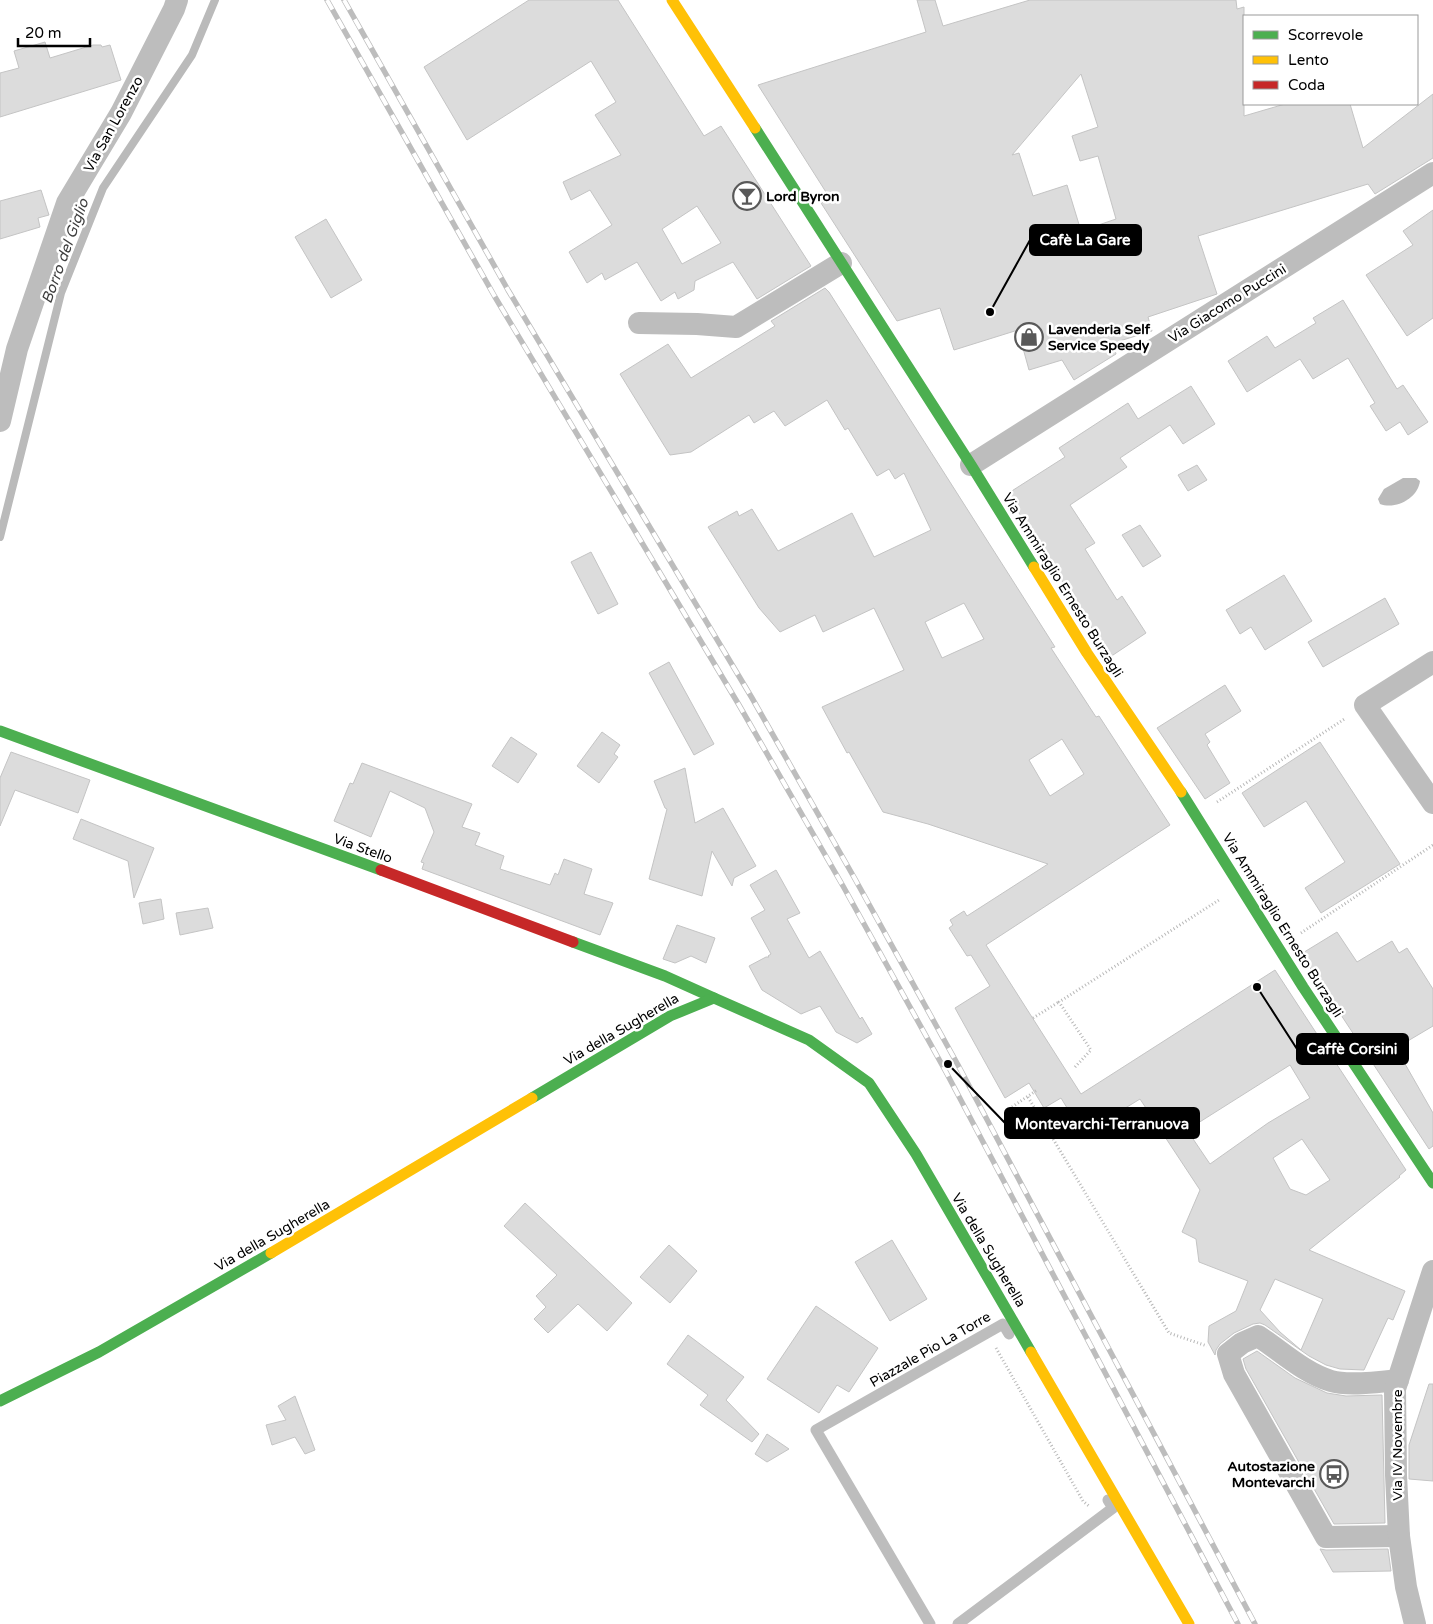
<svg xmlns="http://www.w3.org/2000/svg" width="1433" height="1624" viewBox="0 0 1433 1624" font-family="'Varela Round',sans-serif">
  <style>
    .water { fill: #bababa }
    .lines { fill: none; stroke-linecap: round; stroke-linejoin: round }
    .stream { stroke: #bababa; stroke-width: 8 }
    .building { fill: #dcdcdc; stroke: #c4c4c4; fill-rule: evenodd }
    .path { stroke: #b8b8b8; stroke-width: 3; stroke-dasharray: 1 2.5; stroke-linecap: butt }
    .lane { stroke: #bdbdbd; stroke-width: 11 }
    .street { stroke: #bdbdbd; stroke-width: 22 }
    .fast { stroke: #4caf50; stroke-width: 11 }
    .slow { stroke: #ffc107; stroke-width: 11 }
    .jam { stroke: #c62828; stroke-width: 11 }
    .rail-casing { stroke: #bdbdbd; stroke-width: 5.5 }
    .rail { stroke: #fff; stroke-width: 4; stroke-dasharray: 11; stroke-linecap: butt }
    .labels { text-anchor: middle; stroke-width: 5; stroke-linejoin: round; paint-order: stroke }
    .street-label { font-size: 14px; fill: #000; stroke: #fff }
    .poi-label { font-size: 14px; font-weight: bold; fill: #000; stroke: #fff; text-anchor: start }
    .water-label { font-size: 15px; font-style: italic; fill: #3e3e3e; stroke: #fff }
    .leader { fill: none; stroke: #000; stroke-width: 2 }
    .callout-dot { fill: #000; stroke: #fff; stroke-width: 2 }
    .callout { fill: #000; stroke: #000; stroke-width: 2 }
    .callout-label { font-size: 15px; text-anchor: middle; font-weight: bold; fill: #fff }
  </style>
  <rect width="100%" height="100%" fill="#fff"/>
  <path class="water" d="M1403,478H1416L1420,481C1418,498 1396,510 1380,504L1378,499L1384,489Z"/>
  <g class="lines">
    <path class="stream" d="M0,537L61,293L103,188L192,55L215,0"/>
  </g>
  <g class="building">
    <path d="M529,0H618L704,136L721,126L811,266L757,299L733,262L695,281L694,290L678,299L675,292L661,301L637,262L605,280L602,273L587,283L569,252L612,225L590,190L571,200L563,182L621,155L595,115L616,102L591,61L467,140L424,67ZM697,206L721,243L682,264L662,229Z"/>
    <path d="M917,0H935L943,26L1030,0H1236L1237,9L1244,7V116L1285,104H1350L1363,148L1433,94V158L1375,194L1368,184L1198,236L1217,294L1148,317L1152,331L1113,343L1116,354L1074,380L1062,360L1029,370L1018,330L954,350L940,308L897,321L821,203L831,200L758,85L926,32ZM1081,74L1098,127L1072,136L1080,161L1098,156L1116,219L1081,231L1067,185L1033,196L1019,153L1012,155Z"/>
    <path d="M45,42L50,58L93,45H101L102,47L110,45L121,80L0,117V73L19,68L14,51Z"/>
    <path d="M41,190L49,215L38,218L40,227L0,239V201Z"/>
    <path d="M1433,210V318L1407,336L1366,275L1413,245L1403,231Z"/>
    <path d="M326,219L362,280L331,298L295,237Z"/>
    <path d="M825,288L829,292L1055,647L1051,648L1096,717L1099,716L1170,825L986,945L1081,1094L1275,970L1406,1170L1399,1176L1400,1177L1309,1250L1405,1291L1393,1320L1388,1318L1364,1370L1340,1369L1326,1365L1309,1356L1265,1325L1260,1323L1253,1324L1234,1333L1220,1344L1216,1350L1215,1355L1208,1342L1209,1326L1236,1311L1248,1281L1199,1262L1196,1239L1182,1232L1200,1190L1140,1099L1083,1134L1061,1098L1044,1108L1029,1083L1005,1098L955,1008L990,986L971,955L967,956L949,928L953,925L950,920L964,911L967,916L1048,864L928,824L883,812L849,752L847,753L822,707L904,670L874,608L823,632L815,615L780,632L759,608L708,527L737,511L739,516L752,509L778,551L852,513L874,557L931,530L904,473L895,479L889,469L877,476L848,428L845,430L827,400L785,426L774,411L754,423L749,415L691,452L670,455L620,374L668,344L691,378L775,326L771,321ZM964,603L984,639L942,658L925,622ZM1062,739L1084,774L1050,796L1029,760ZM1290,1065L1310,1098L1268,1123L1210,1164L1187,1130ZM1302,1139L1330,1180L1306,1195L1290,1189L1273,1158ZM1275,1279L1323,1299L1301,1350L1280,1332L1260,1310Z"/>
    <path d="M1343,300L1397,389L1403,385L1428,422L1408,435L1400,422L1386,431L1370,406L1375,403L1348,358L1313,379L1300,359L1247,392L1228,361L1267,336L1275,348L1316,323L1313,318Z"/>
    <path d="M1191,386L1215,424L1183,444L1170,425L1120,458L1127,467L1070,505L1095,543L1085,549L1117,600L1122,596L1146,633L1110,657L1007,494L1065,457L1059,448L1128,403L1138,419Z"/>
    <path d="M1197,465L1207,480L1188,491L1178,475Z"/>
    <path d="M1140,525L1161,556L1143,567L1122,535Z"/>
    <path d="M591,552L618,604L598,614L571,562Z"/>
    <path d="M1284,575L1312,621L1265,650L1251,627L1240,634L1226,610Z"/>
    <path d="M1385,598L1399,624L1323,667L1308,642Z"/>
    <path d="M669,662L714,744L694,755L649,673Z"/>
    <path d="M1225,685L1241,711L1205,734L1210,742L1207,745L1230,783L1205,799L1157,728Z"/>
    <path d="M602,732L620,745L614,754L618,757L599,783L577,766Z"/>
    <path d="M511,737L537,754L518,783L492,766Z"/>
    <path d="M1320,742L1400,864L1321,913L1305,888L1345,862L1306,801L1264,827L1242,793Z"/>
    <path d="M11,752L90,780L78,813L15,790L0,826V778Z"/>
    <path d="M362,763L472,804L462,827L480,833L475,845L504,856L500,869L550,885L555,873L558,875L564,859L592,869L584,894L613,903L600,935L422,869L424,863L421,862L434,832L425,808L390,791L371,837L334,821L350,783L353,784Z"/>
    <path d="M685,768L695,823L723,808L756,866L734,878L732,886L712,851L702,896L649,879L667,809L665,808L654,781Z"/>
    <path d="M81,819L154,848L134,898L128,861L73,839Z"/>
    <path d="M776,870L800,913L787,919L809,958L820,951L860,1019L862,1017L872,1034L857,1043L836,1032L820,1006L801,1014L762,990L749,966L766,957H769L768,956L771,954L751,918L765,910L750,885Z"/>
    <path d="M161,899L164,919L143,924L139,903Z"/>
    <path d="M208,908L213,928L180,935L176,913Z"/>
    <path d="M677,925L715,938L706,963L691,956L675,963L663,959Z"/>
    <path d="M1337,932L1357,962L1392,941L1399,953L1407,948L1433,989V1026L1396,1048L1433,1113V1146L1429,1149L1301,954Z"/>
    <path d="M525,1203L632,1303L607,1331L578,1304L548,1333L534,1319L546,1307L536,1296L557,1275L504,1226Z"/>
    <path d="M892,1240L927,1299L890,1321L855,1262Z"/>
    <path d="M669,1245L697,1271L670,1303L640,1277Z"/>
    <path d="M816,1306L878,1348L849,1392L837,1385L819,1413L767,1379Z"/>
    <path d="M688,1335L744,1377L726,1400L759,1434L752,1442L700,1405L708,1395L667,1364Z"/>
    <path d="M1257,1351L1295,1378L1327,1393L1346,1396L1382,1395L1385,1523L1334,1524L1246,1369L1243,1359Z"/>
    <path d="M1429,1384H1433V1481L1409,1479V1445Z"/>
    <path d="M295,1396L315,1450L305,1454L295,1437L272,1445L266,1425L286,1420L278,1406Z"/>
    <path d="M767,1434L789,1449L767,1462L755,1454Z"/>
    <path d="M1320,1549L1326,1550L1388,1549L1391,1571L1333,1572Z"/>
  </g>
  <g class="lines">
    <g class="path">
      <path d="M1217,802L1346,718"/>
      <path d="M1301,933L1433,845"/>
      <path d="M1033,1018L1059,1002"/>
      <path d="M1075,1067L1091,1050L1059,1002L1219,900"/>
      <path d="M1028,1097L1169,1333L1207,1346"/>
      <path d="M1012,1107L1037,1090"/>
      <path d="M996,1348L1083,1501L1089,1506"/>
    </g>
    <g class="lane">
      <path d="M930,1624L816,1430L1003,1324L1009,1334"/>
      <path d="M958,1624L1113,1508L1108,1500"/>
    </g>
    <g class="street">
      <path d="M639,323L697,324L736,327L841,263"/>
      <path d="M0,421L17,349L67,203L121,113L174,9L177,0"/>
      <path d="M971,465L1433,173"/>
      <path d="M1433,662L1365,705L1433,803"/>
      <path d="M1398,1380C1380,1382 1348,1386 1331,1381C1304,1373 1281,1351 1258,1336L1242,1343L1228,1354L1234,1374L1326,1537L1399,1536"/>
      <path d="M1415,1624L1406,1587L1399,1536L1396,1475L1395,1389L1433,1271"/>
    </g>
    <g class="fast">
      <path d="M755,128L971,465L1034,567"/>
      <path d="M0,731L381,870"/>
      <path d="M1181,792L1303,987L1433,1183"/>
      <path d="M573,942L665,976L714,998"/>
      <path d="M532,1098L670,1016L714,998L809,1040L869,1083L916,1154L1031,1352"/>
      <path d="M0,1401L99,1352L271,1253"/>
    </g>
    <g class="slow">
      <path d="M672,0L755,128"/>
      <path d="M1034,567L1087,653L1181,792"/>
      <path d="M271,1253L532,1098"/>
      <path d="M1031,1352L1189,1624"/>
    </g>
    <path class="jam" d="M381,870L573,942"/>
    <defs>
      <g id="rail">
        <path d="M327,0L495,297L739,705L843,886L946,1072L1238,1624"/>
        <path d="M344,0L508,290L752,698L855,879L958,1065L1255,1624"/>
      </g>
    </defs>
    <use href="#rail" class="rail-casing"/>
    <use href="#rail" class="rail"/>
  </g>
  <defs>
    <symbol id="bar-ring" viewBox="-11 -11 22 22"><circle r="9.5" fill="#fff" stroke="#595959" stroke-width="1.5"/><path d="M-6-5H6L.8 .8V4.5H3.5V6h-7V4.5H-.8V.8Z" fill="#595959"/></symbol>
    <symbol id="shop-ring" viewBox="-11 -11 22 22"><circle r="9.5" fill="#fff" stroke="#595959" stroke-width="1.5"/><path d="M-5-2.5h2.3a2.7 3.5 0 0 1 5.4 0H5L5.5 6h-11ZM-1.5-2.5h3a1.5 2.3 0 0 0-3 0Z" fill="#595959"/></symbol>
    <symbol id="bus-ring" viewBox="-11 -11 22 22"><circle r="9.5" fill="#fff" stroke="#595959" stroke-width="1.5"/><path d="M-5-6H5V4H4V6H2V4H-2V6H-4V4H-5ZM-3.5-4V0h7V-4ZM-3.5 1.2v1.5H-2V1.2ZM2 1.2v1.5H3.5V1.2Z" fill="#595959"/></symbol>
  </defs>
  <g fill-rule="evenodd">
    <use href="#bar-ring" x="731" y="180" width="32" height="32"/>
    <use href="#shop-ring" x="1013" y="321" width="32" height="32"/>
    <use href="#bus-ring" x="1318" y="1458" width="32" height="32"/>
  </g>
  <g class="labels">
    <g class="street-label">
      <text transform="translate(113 124) rotate(-61)" y="5">Via San Lorenzo</text>
      <text transform="translate(1227 303) rotate(-32)" y="5">Via Giacomo Puccini</text>
      <text transform="translate(1063 585) rotate(58)" y="5">Via Ammiraglio Ernesto Burzagli</text>
      <text transform="translate(363 848) rotate(20)" y="5">Via Stello</text>
      <text transform="translate(1283 925) rotate(58)" y="5">Via Ammiraglio Ernesto Burzagli</text>
      <text transform="translate(621 1029) rotate(-30)" y="5">Via della Sugherella</text>
      <text transform="translate(272 1235) rotate(-30)" y="5">Via della Sugherella</text>
      <text transform="translate(989 1250) rotate(59)" y="5">Via della Sugherella</text>
      <text transform="translate(930 1349) rotate(-30)" y="5">Piazzale Pio La Torre</text>
      <text transform="translate(1397 1445) rotate(-90)" y="5">Via IV Novembre</text>
    </g>
    <g class="poi-label">
      <text x="766" y="201">Lord Byron</text>
      <text x="1048" y="334">Lavenderia Self<tspan x="1048" dy="16">Service Speedy</tspan></text>
      <text x="1315" y="1471" text-anchor="end">Autostazione<tspan x="1315" dy="16">Montevarchi</tspan></text>
    </g>
    <g class="water-label">
      <text transform="translate(65 251) rotate(-70)" y="5">Borro del Giglio</text>
    </g>
  </g>
  <path class="leader" d="M990 312L1030 240M1257 987L1297 1049M948 1064L1005 1123"/>
  <g class="callout-dot">
    <circle cx="990" cy="312" r="5"/>
    <circle cx="1257" cy="987" r="5"/>
    <circle cx="948" cy="1064" r="5"/>
  </g>
  <g class="callout">
    <rect x="1030" y="225" width="111" height="30" rx="5"/>
    <rect x="1297" y="1034" width="111" height="30" rx="5"/>
    <rect x="1005" y="1108" width="194" height="30" rx="5"/>
  </g>
  <g class="callout-label">
    <text x="1085" y="245">Cafè La Gare</text>
    <text x="1352" y="1054">Caffè Corsini</text>
    <text x="1102" y="1129">Montevarchi-Terranuova</text>
  </g>
  <rect x="1243" y="15" width="175" height="90" fill="#ffffff" stroke="#999999"/>
  <rect x="1253" y="31" width="25" height="8" fill="#4caf50" stroke="#999999"/>
  <text x="1288" y="40" font-size="15" fill="#000000">Scorrevole</text>
  <rect x="1253" y="56" width="25" height="8" fill="#ffc107" stroke="#999999"/>
  <text x="1288" y="65" font-size="15" fill="#000000">Lento</text>
  <rect x="1253" y="81" width="25" height="8" fill="#c62828" stroke="#999999"/>
  <text x="1288" y="90" font-size="15" fill="#000000">Coda</text>
  <path d="M18 38v8h72v-8" fill="none" stroke="#000000" stroke-width="2.5"/>
  <text x="25" y="38" font-size="15" fill="#000000" stroke="#ffffff" stroke-width="4" paint-order="stroke">20 m</text>
</svg>
